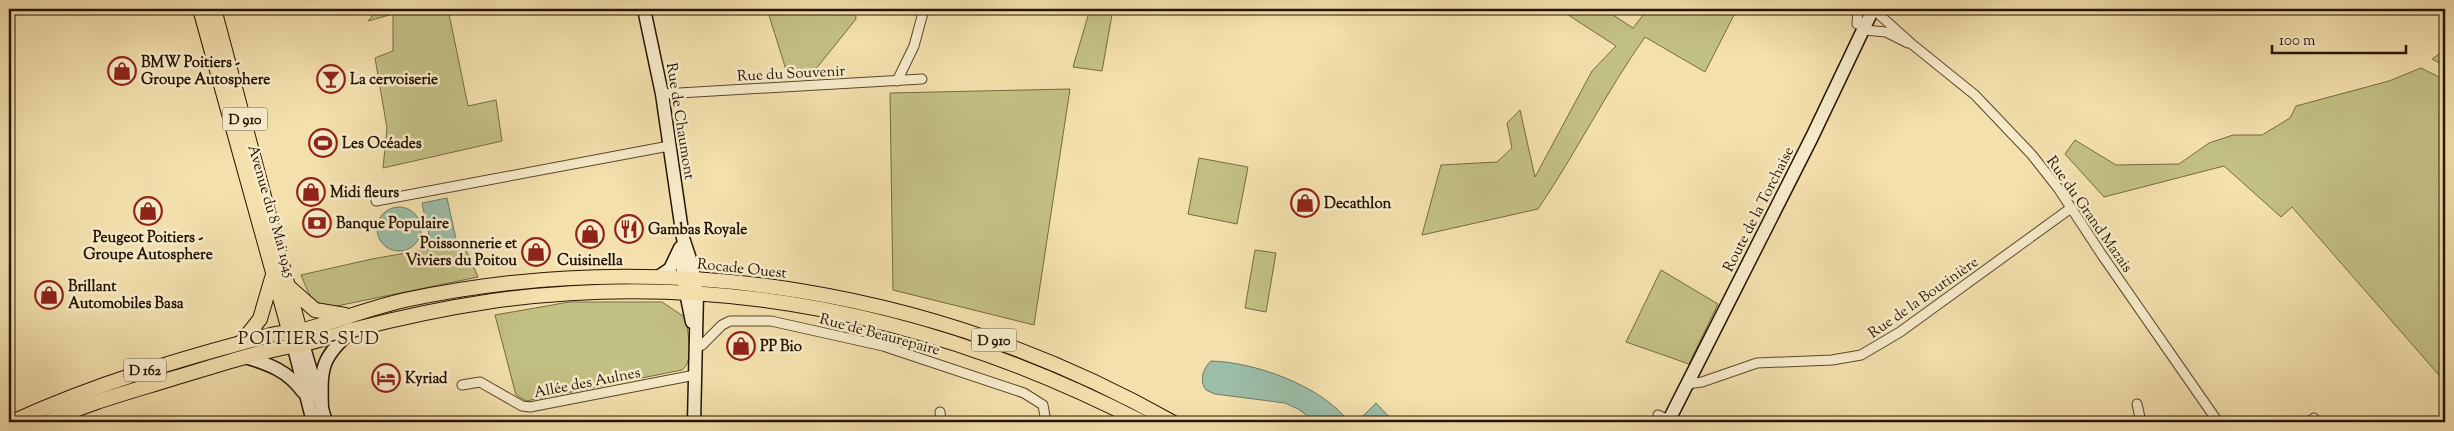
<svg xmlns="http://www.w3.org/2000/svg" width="2454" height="431" viewBox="0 0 2454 431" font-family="'Sorts Mill Goudy',serif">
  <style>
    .green { fill: #c3c084; stroke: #756a42 }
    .water { fill: #9cbda8; stroke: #6d7965 }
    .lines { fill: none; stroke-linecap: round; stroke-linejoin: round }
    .street-casing { stroke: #5a462b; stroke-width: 11 }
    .secondary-casing { stroke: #271300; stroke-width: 15 }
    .primary-casing { stroke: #271300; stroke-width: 16 }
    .street { stroke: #f7ebca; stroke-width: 9 }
    .secondary { stroke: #f7ebca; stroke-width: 12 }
    .primary { stroke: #f3e0ad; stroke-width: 14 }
    .labels { text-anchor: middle; stroke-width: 5; stroke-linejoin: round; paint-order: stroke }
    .shield { fill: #f7ebca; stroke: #65543d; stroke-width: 1 }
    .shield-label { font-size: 14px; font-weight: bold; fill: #271300 }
    .poi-label { font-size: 15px; font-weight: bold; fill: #271300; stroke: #f7ebca; text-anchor: start }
    .street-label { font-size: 15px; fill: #271300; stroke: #f7ebca }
    .quarter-label { font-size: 18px; letter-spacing: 1px; fill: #271300; stroke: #f7ebca }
  </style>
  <rect width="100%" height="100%" fill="#f3e0ad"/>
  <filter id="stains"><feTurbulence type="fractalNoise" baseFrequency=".004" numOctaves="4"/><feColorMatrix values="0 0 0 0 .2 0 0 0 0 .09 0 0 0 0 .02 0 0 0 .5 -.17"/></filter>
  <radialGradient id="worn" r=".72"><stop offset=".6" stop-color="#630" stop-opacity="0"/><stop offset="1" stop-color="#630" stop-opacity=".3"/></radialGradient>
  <g class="green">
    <path d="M378,9H448L468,106L496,100L502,141L383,168L387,128L375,58L393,51V14L368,21Z"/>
    <path d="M767,9H855L856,19L811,75L788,76Z"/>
    <path d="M1090,9H1113L1102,71L1073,67Z"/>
    <path d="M1559,9H1604L1633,28L1648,9L1658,14L1661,9H1737L1705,72L1645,37C1606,92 1576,153 1538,209L1422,235L1441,165L1497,162L1512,148L1507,123L1520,110L1535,177L1592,71L1616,46Z"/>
    <path d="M2445,50V66L2432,59Z"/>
    <path d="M2421,68L2445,80V382L2292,207L2281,217L2224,166L2104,197L2065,154L2075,140L2116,165L2179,164L2209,143L2233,135H2262L2290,118L2296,106L2389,81Z"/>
    <path d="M1070,89L1034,325L893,290L890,93Z"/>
    <path d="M1199,158L1248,167L1237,224L1188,214Z"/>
    <path d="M463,243L478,277L332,307C310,303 309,294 301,275L372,259Z"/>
    <path d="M1255,250L1276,253L1266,312L1245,308Z"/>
    <path d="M1661,270L1718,304L1689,364L1626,342Z"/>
    <path d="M569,302H662L686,318C687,332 695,361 682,370L526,401L516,395L495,315Z"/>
  </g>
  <g class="water">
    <path d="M447,198L456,239L431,244L422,203Z"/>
    <circle cx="399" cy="229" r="22"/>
    <path d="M1211,361C1255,362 1322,386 1349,422H1316L1298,409L1285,403L1215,394L1206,390C1199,381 1203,368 1211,361Z"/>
    <path d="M1376,403L1394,422H1369L1363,416Z"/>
  </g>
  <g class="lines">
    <defs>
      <g id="street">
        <path d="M1873,9L1913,45L1975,95L2032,155L2058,188L2102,255L2218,422"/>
        <path d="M1857,24L1858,9"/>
        <path d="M1864,30L1886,32L1908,43"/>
        <path d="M897,81L914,46L924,9"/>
        <path d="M662,94L922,79"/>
        <path d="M376,201L669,146"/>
        <path d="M696,348L702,345L722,325L730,321H771L883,346L1024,393L1043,405L1046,422"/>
        <path d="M1687,384L1702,382L1757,363L1832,360L1861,355L1900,332L2071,208"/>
        <path d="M462,385L480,382L522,406L530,407L695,375"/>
        <path d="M2137,404L2141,422"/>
        <path d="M940,412L941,422"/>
        <path d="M1658,415L1669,420"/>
        <path d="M2309,422L2314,418"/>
      </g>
      <g id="secondary">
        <path d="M644,9L662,94L683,238L691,262L697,293L694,422"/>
        <path d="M682,246L683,278L692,322"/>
        <path d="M658,277L670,269L680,248"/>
        <path d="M293,344L313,422"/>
        <path d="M303,344L326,422"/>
        <path d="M245,357C269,364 288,371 303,392"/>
        <path d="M322,412C321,369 319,359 353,330"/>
        <path d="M1668,422L1812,137L1873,9"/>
      </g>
      <g id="primary">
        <path d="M200,9L292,341"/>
        <path d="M214,9L302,339"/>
        <path d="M290,288L315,310L345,315"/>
        <path d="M241,343L260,319L272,278"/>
        <path d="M12,422C95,384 182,358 271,335C281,332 290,334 300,331C335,322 369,308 405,300C667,244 940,291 1172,422"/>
        <path d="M47,422C87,403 129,392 171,379C215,366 258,351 303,344C319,341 336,335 352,330C398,318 445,308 492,301C720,269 938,317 1142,422"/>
      </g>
    </defs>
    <use href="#street" class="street-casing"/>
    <use href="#secondary" class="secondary-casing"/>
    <use href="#primary" class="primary-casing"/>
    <use href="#street" class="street"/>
    <use href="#secondary" class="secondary"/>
    <use href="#primary" class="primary"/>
  </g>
  <defs>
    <symbol id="shop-ring" viewBox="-11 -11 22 22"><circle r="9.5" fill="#f7ebca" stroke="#8f2418" stroke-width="1.5"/><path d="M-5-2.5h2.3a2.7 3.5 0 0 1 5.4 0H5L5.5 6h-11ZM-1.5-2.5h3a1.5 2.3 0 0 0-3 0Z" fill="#8f2418"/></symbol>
    <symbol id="bar-ring" viewBox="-11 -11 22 22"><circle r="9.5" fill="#f7ebca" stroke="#8f2418" stroke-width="1.5"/><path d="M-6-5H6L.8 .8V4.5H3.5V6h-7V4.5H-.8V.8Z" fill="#8f2418"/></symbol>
    <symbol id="stadium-ring" viewBox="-11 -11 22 22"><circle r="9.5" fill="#f7ebca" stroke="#8f2418" stroke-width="1.5"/><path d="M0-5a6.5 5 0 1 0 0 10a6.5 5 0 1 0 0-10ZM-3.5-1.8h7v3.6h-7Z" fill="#8f2418"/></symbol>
    <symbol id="bank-ring" viewBox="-11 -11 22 22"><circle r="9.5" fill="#f7ebca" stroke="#8f2418" stroke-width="1.5"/><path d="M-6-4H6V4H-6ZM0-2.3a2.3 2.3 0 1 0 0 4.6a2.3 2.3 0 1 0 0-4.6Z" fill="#8f2418"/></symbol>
    <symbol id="restaurant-ring" viewBox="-11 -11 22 22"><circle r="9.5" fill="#f7ebca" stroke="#8f2418" stroke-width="1.5"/><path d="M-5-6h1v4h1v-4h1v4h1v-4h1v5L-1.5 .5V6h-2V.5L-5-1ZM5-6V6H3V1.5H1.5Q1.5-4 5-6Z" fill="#8f2418"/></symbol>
    <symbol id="hotel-ring" viewBox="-11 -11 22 22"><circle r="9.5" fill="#f7ebca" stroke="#8f2418" stroke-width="1.5"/><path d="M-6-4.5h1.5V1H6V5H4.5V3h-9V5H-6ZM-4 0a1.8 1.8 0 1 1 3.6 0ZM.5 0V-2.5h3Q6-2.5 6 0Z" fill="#8f2418"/></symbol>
  </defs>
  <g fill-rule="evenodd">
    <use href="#shop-ring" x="106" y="55" width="32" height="32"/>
    <use href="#bar-ring" x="315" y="63" width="32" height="32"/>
    <use href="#stadium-ring" x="307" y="127" width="32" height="32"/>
    <use href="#shop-ring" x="295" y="176" width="32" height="32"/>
    <use href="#shop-ring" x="1289" y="187" width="32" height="32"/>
    <use href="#shop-ring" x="132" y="195" width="32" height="32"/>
    <use href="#bank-ring" x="301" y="207" width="32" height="32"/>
    <use href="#restaurant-ring" x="613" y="213" width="32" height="32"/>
    <use href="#shop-ring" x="574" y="218" width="32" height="32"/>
    <use href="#shop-ring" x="520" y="236" width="32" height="32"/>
    <use href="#shop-ring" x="33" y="279" width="32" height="32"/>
    <use href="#shop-ring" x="725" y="330" width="32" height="32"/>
    <use href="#hotel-ring" x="370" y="362" width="32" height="32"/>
  </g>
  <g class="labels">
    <g class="shield">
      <rect x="222.5" y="107.5" width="45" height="23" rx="4"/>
      <rect x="971.5" y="328.5" width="45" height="23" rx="4"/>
      <rect x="124" y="358.5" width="42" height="23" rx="4"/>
    </g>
    <g class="shield-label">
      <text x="245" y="124">D 910</text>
      <text x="994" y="345">D 910</text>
      <text x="145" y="375">D 162</text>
    </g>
    <g class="poi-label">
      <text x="141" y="67">BMW Poitiers -<tspan x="141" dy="17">Groupe Autosphere</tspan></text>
      <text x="350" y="84">La cervoiserie</text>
      <text x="342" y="148">Les Océades</text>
      <text x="330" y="197">Midi fleurs</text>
      <text x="1324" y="208">Decathlon</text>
      <text x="336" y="228">Banque Populaire</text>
      <text x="648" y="234">Gambas Royale</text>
      <text x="148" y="242" text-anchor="middle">Peugeot Poitiers -<tspan x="148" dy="17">Groupe Autosphere</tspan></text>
      <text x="517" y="248" text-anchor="end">Poissonnerie et<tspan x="517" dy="17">Viviers du Poitou</tspan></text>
      <text x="590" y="265" text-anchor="middle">Cuisinella</text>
      <text x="68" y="291">Brillant<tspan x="68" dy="17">Automobiles Basa</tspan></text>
      <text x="760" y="351">PP Bio</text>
      <text x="405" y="383">Kyriad</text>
    </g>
    <g class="street-label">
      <text transform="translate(791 73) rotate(-3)" y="5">Rue du Souvenir</text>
      <text transform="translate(681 121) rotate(81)" y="5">Rue de Chaumont</text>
      <text transform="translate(1758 209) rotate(-63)" y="5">Route de la Torchaise</text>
      <text transform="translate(272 211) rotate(74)" y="5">Avenue du 8 Mai 1945</text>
      <text transform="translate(2090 214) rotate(55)" y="5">Rue du Grand Mazais</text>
      <text transform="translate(742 268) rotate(6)" y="5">Rocade Ouest</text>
      <text transform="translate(1923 297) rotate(-35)" y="5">Rue de la Boutinière</text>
      <text transform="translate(880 334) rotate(15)" y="5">Rue de Beaurepaire</text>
      <text transform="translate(587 382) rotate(-11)" y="5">Allée des Aulnes</text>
    </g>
    <g class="quarter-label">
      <text x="309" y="344">POITIERS-SUD</text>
    </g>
  </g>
  <rect width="2454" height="431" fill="none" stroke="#f3e0ad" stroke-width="30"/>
  <rect x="10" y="10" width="2434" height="411" fill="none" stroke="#271300" stroke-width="2.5"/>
  <rect x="15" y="15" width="2424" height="401" fill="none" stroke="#271300"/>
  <path d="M2272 45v8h134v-8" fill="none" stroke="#271300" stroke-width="2.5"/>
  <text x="2279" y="45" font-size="15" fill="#271300" stroke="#f7ebca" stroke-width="4" paint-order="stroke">100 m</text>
  <rect width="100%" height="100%" filter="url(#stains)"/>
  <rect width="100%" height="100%" fill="url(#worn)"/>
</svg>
